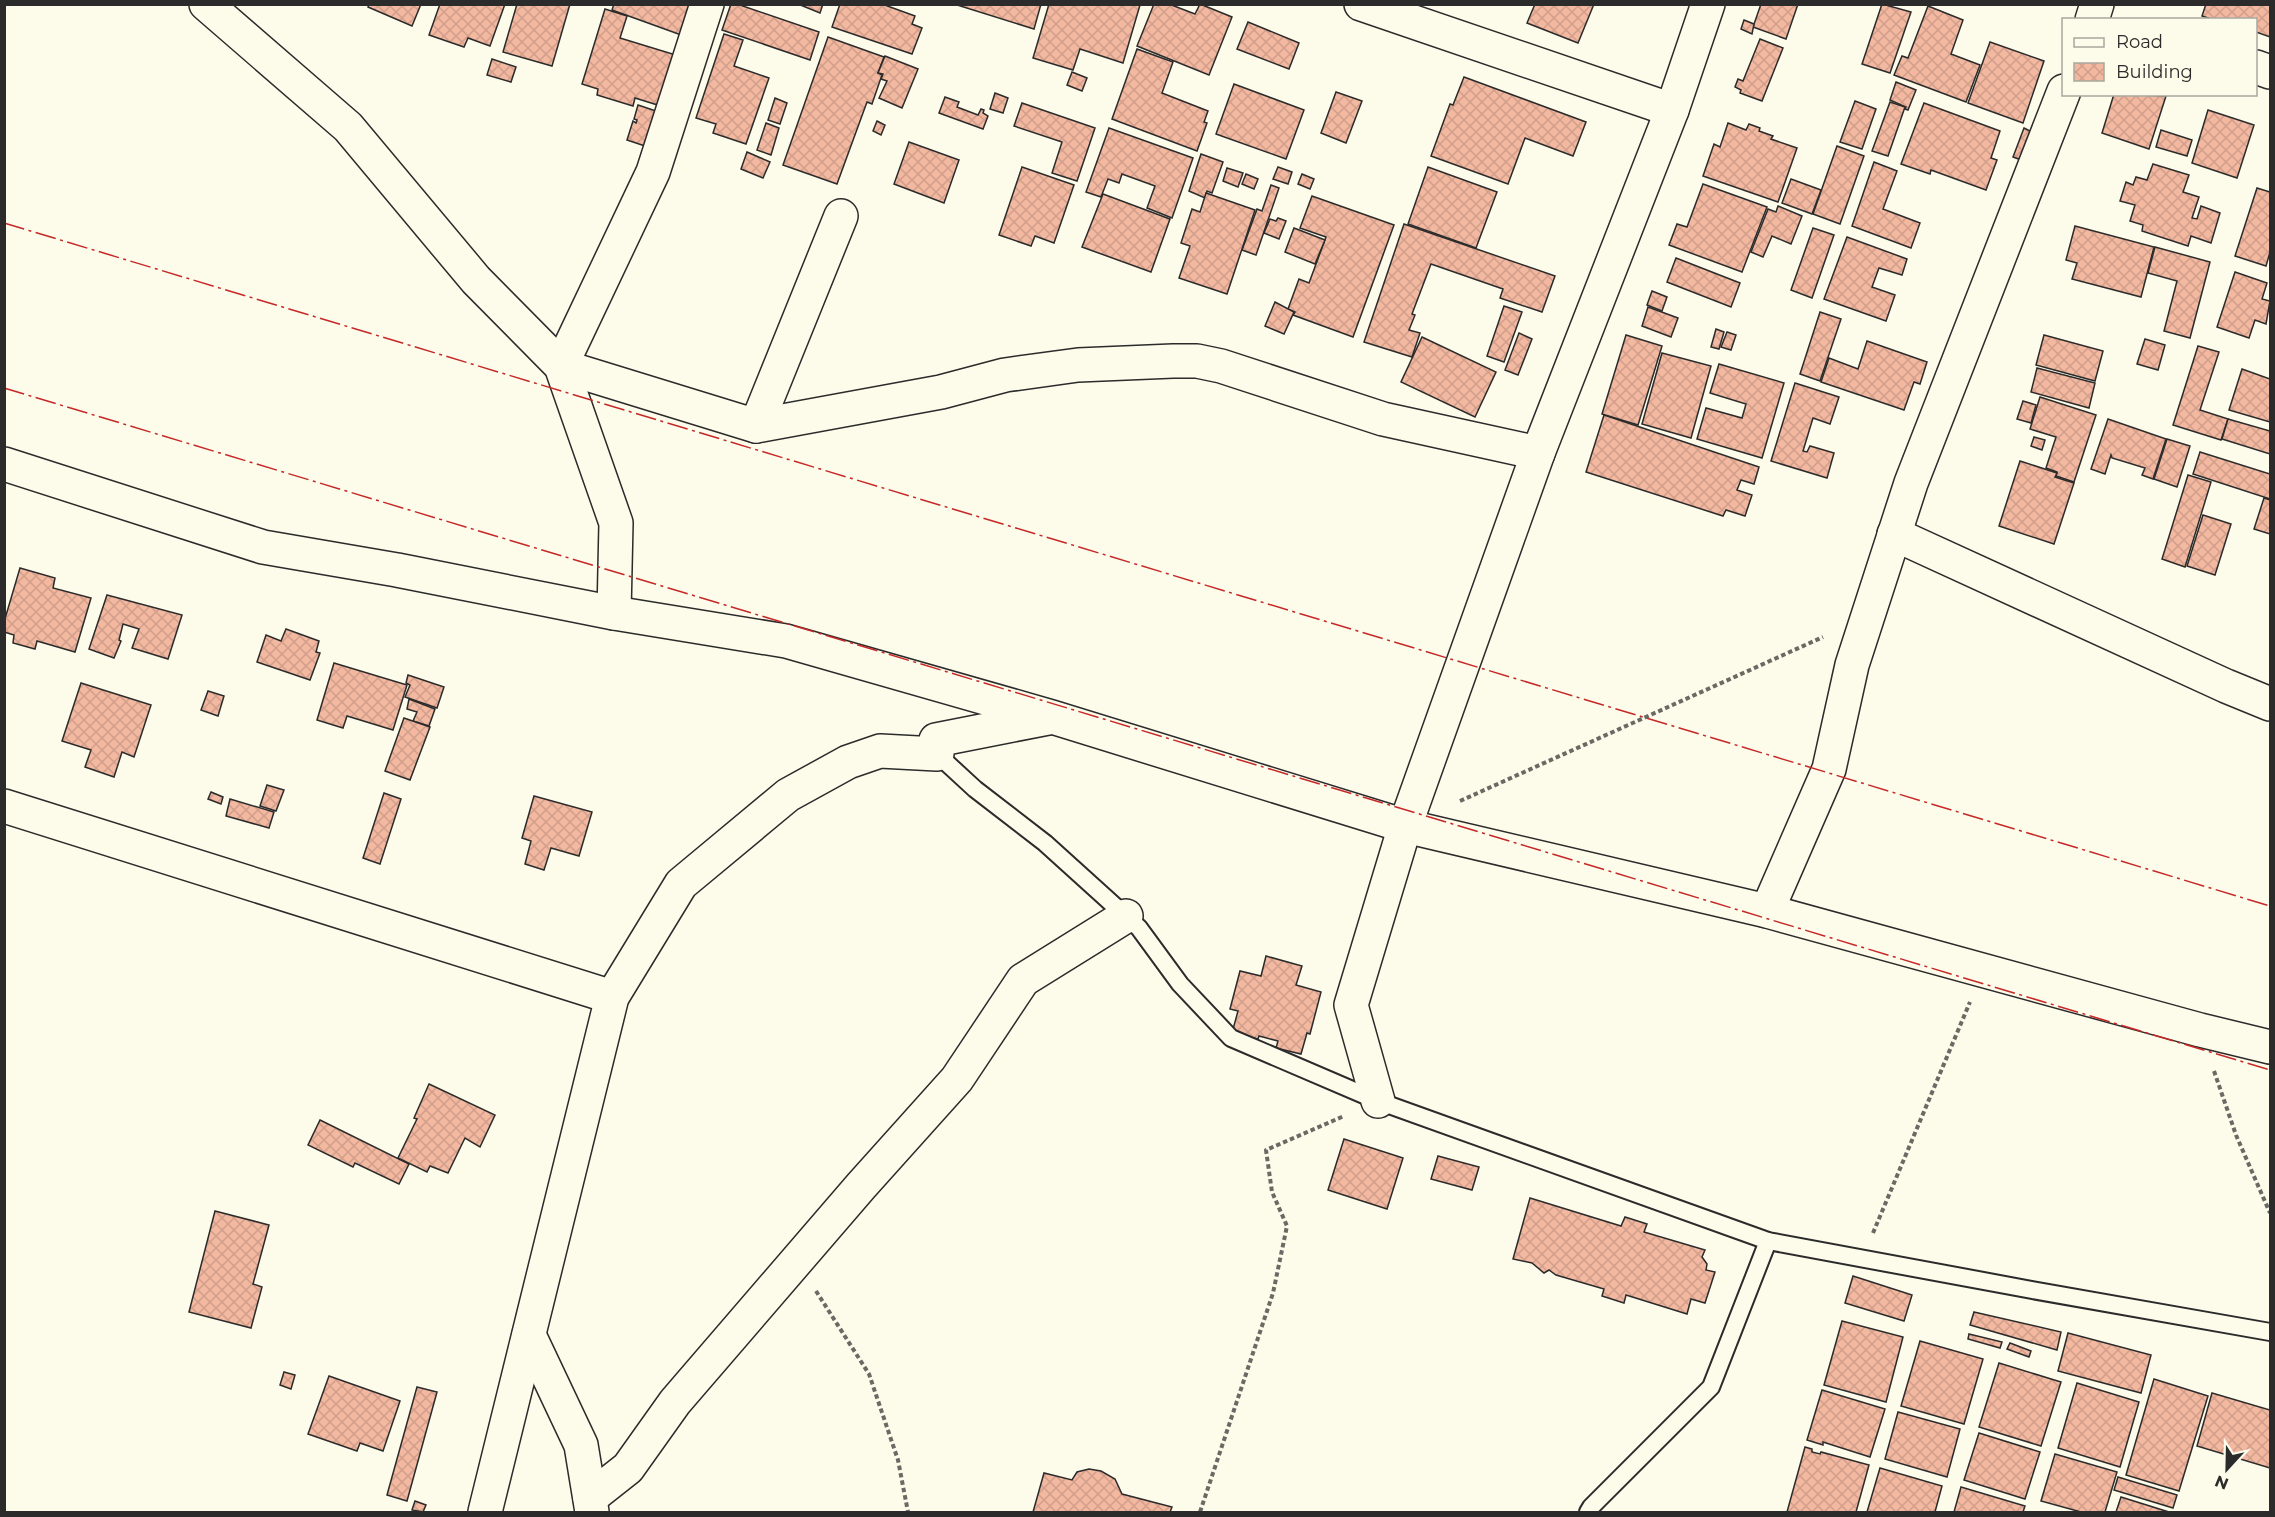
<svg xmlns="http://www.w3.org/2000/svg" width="2275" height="1517" viewBox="0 0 2275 1517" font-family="Montserrat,sans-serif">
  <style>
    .building { fill: url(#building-cross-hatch); stroke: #2b2b2b; stroke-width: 1.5 }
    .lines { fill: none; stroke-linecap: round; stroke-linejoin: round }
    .service-casing { stroke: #2b2b2b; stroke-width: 20 }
    .minor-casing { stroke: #2b2b2b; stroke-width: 36 }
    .path { stroke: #6a6964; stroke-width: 4; stroke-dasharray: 4.5 3; stroke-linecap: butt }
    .service { stroke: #fdfbea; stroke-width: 16 }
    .minor { stroke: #fdfbea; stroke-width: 33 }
    .power { stroke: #c62828; stroke-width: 1.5; stroke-dasharray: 21 4.5 3 4.5; stroke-linecap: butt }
  </style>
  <defs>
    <pattern id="building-cross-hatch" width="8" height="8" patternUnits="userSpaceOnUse" patternTransform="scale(1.5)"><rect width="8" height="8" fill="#f2b8a0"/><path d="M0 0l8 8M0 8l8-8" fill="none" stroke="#d09e8a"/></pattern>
  </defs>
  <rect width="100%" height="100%" fill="#fdfbea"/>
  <g class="building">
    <path d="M369,4H421L412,26L368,7Z"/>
    <path d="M440,4H505L490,46L468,38L464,47L429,35Z"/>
    <path d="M517,4H570L552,66L503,52Z"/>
    <path d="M614,4H695L684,36L612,10Z"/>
    <path d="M731,4H737L819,32L810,60L722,30Z"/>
    <path d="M798,4H823L820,13Z"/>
    <path d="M840,4H882L915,16L912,24L922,28L912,54L832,27Z"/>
    <path d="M954,4H1041L1034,29Z"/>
    <path d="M1049,4L1140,5L1123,63L1080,49L1073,70L1033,58Z"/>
    <path d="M1154,4H1169L1195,14L1200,4L1232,17L1209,75L1137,46Z"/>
    <path d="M1535,4H1594L1578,43L1527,23Z"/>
    <path d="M1761,4H1798L1786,39L1753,27Z"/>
    <path d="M1882,4L1911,12L1890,73L1862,64Z"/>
    <path d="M2206,4H2270V37L2256,32V20H2214L2202,16Z"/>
    <path d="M1928,6L1963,20L1951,54L1980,65L1966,102L1894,75L1902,56L1908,58Z"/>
    <path d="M605,9L627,16L620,38L679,56L664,107L635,98L633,106L597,95L598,89L582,84Z"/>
    <path d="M1744,20L1754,24L1752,34L1741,29Z"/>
    <path d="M1248,22L1299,43L1289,69L1237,49Z"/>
    <path d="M724,34L743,40L734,66L769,78L746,144L713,133L716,124L696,118Z"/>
    <path d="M828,37L884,57L878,73L882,75L872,104L867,102L837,184L783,165Z"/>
    <path d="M1760,39L1783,48L1762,101L1740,93L1741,90L1735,87L1738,79L1743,81Z"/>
    <path d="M1990,42L2044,61L2023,123L1968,103Z"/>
    <path d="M1137,49L1173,62L1162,93L1208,111L1204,122L1207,123L1197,151L1112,119Z"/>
    <path d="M885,56L918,69L902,108L879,98L887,81L881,79L883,74L878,73Z"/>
    <path d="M492,59L516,67L511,82L487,75Z"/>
    <path d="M1072,72L1087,78L1082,91L1067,85Z"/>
    <path d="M1464,77L1586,122L1573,156L1525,138L1508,184L1431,156L1450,104L1453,105Z"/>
    <path d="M1896,82L1916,90L1908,110L1905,109L1906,107L1890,100Z"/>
    <path d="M1234,84L1304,110L1286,159L1216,134Z"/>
    <path d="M1336,92L1362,101L1346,143L1321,133Z"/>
    <path d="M995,93L1008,98L1003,113L990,109Z"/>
    <path d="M2114,94L2166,96L2149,149L2102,133Z"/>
    <path d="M945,97L959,102L957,107L978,115L981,109L984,110L983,113L988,116L983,129L939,113Z"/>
    <path d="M775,98L787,103L780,124L768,120Z"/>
    <path d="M1855,101L1876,109L1862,149L1840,142Z"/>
    <path d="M1890,102L1905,107L1888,156L1872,151Z"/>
    <path d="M1022,103L1095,128L1077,181L1052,173L1062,142L1014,126Z"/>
    <path d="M1924,103L2000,131L1991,158L1997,160L1986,190L1931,170L1930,174L1901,164Z"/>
    <path d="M638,105L665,114L654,149L627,140L633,121L636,123L637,120L634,119Z"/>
    <path d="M2208,110L2254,125L2237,178L2192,163Z"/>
    <path d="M877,121L885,125L881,135L873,131Z"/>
    <path d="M766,123L779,128L771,155L757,150Z"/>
    <path d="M1728,123L1746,130L1749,124L1760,128L1759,131L1773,136L1771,139L1797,148L1778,202L1703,176L1714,144L1720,147Z"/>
    <path d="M1109,128L1193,158L1172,218L1147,208L1155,186L1122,174L1119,183L1108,179L1101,197L1086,192Z"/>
    <path d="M2024,128L2034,133L2024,161L2013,157Z"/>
    <path d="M2161,130L2192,140L2187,156L2156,147Z"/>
    <path d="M909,142L959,160L944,203L894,184Z"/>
    <path d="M1837,146L1864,156L1840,224L1813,214Z"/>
    <path d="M747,152L770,162L763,178L741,169Z"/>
    <path d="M1201,154L1223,162L1212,193L1207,191L1205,198L1189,191Z"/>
    <path d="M1874,162L1897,171L1883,209L1920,223L1911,248L1852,226Z"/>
    <path d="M2153,164L2189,175L2183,192L2199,197L2192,218L2197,219L2201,206L2220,213L2211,243L2191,236L2188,246L2142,231L2143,225L2130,221L2135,205L2120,201L2126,182L2133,185L2136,177L2147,180Z"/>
    <path d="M1022,167L1074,185L1054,243L1035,236L1031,246L999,235Z"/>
    <path d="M1278,167L1292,172L1288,184L1273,179Z"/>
    <path d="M1428,167L1497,192L1476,248L1408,224Z"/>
    <path d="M1227,168L1243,173L1238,187L1223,181Z"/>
    <path d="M1246,174L1258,179L1254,189L1242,184Z"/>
    <path d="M1302,174L1314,179L1310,189L1298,184Z"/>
    <path d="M1791,179L1821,190L1812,214L1782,203Z"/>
    <path d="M1703,184L1767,207L1742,272L1669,245L1677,224L1687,227Z"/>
    <path d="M1271,185L1279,188L1256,255L1242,250L1257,209L1262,211Z"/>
    <path d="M2257,188L2270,192V252L2266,266L2235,256Z"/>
    <path d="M1206,193L1255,210L1227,294L1179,278L1190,246L1181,243L1192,209L1200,212Z"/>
    <path d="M1103,194L1170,219L1151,272L1082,247Z"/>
    <path d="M1312,196L1394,225L1353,337L1293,315L1295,312L1288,309L1299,279L1309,283L1326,237L1300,228Z"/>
    <path d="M1778,206L1802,216L1791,244L1772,236L1763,257L1751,252L1768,209L1776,212Z"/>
    <path d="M1278,218L1286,221L1279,239L1264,233L1270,219L1276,221Z"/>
    <path d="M1404,224L1555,276L1542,312L1500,298L1503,289L1431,264L1412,314L1415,315L1409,330L1420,333L1412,357L1364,342Z"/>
    <path d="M2075,226L2154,247L2141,297L2072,279L2077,263L2066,260Z"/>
    <path d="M1294,228L1325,240L1315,264L1285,252Z"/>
    <path d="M1813,228L1834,235L1812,298L1791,290Z"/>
    <path d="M1847,237L1907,259L1902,275L1879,268L1872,287L1895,295L1886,321L1824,299Z"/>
    <path d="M2155,247L2210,262L2190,338L2164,331L2177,281L2148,273Z"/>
    <path d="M1676,258L1740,283L1731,307L1667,282Z"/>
    <path d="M2235,272L2267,283L2262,299L2270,301L2266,324L2255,320L2249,338L2217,327Z"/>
    <path d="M1652,291L1667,297L1662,311L1647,305Z"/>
    <path d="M1275,302L1294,312L1284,334L1265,326Z"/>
    <path d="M1504,306L1522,312L1504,362L1487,356Z"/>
    <path d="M1648,307L1678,318L1671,337L1642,326Z"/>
    <path d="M1820,312L1841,319L1820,381L1800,374Z"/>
    <path d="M1716,329L1724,332L1719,349L1711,347Z"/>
    <path d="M1727,332L1736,335L1731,350L1721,347Z"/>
    <path d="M1519,333L1532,339L1518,375L1505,370Z"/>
    <path d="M1626,335L1662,346L1638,425L1602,414Z"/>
    <path d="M2044,335L2103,351L2095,381L2036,365Z"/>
    <path d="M1422,337L1496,372L1475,417L1401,382Z"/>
    <path d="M2145,339L2165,345L2158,370L2137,364Z"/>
    <path d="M1867,341L1927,362L1920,384L1914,382L1904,410L1821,382L1829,358L1858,369Z"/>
    <path d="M2198,346L2219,352L2200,410L2228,419L2221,440L2173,425Z"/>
    <path d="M1662,353L1711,366L1691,438L1642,424Z"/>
    <path d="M1719,364L1784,383L1762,458L1697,439L1706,408L1742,418L1746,404L1710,393Z"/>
    <path d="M2037,368L2095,383L2089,408L2031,392Z"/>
    <path d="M2242,369L2270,379V422L2229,410Z"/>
    <path d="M1795,383L1839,397L1830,424L1813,418L1803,451L1807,452L1810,446L1834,453L1827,478L1771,461Z"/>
    <path d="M2040,397L2096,415L2074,482L2056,476L2057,472L2046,468L2056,437L2030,429Z"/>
    <path d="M2023,401L2036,405L2031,423L2017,419Z"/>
    <path d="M1604,415L1759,467L1754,484L1741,480L1737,490L1752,495L1745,516L1726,510L1723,516L1586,472Z"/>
    <path d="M2108,419L2166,439L2153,479L2142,475L2145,468L2112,458L2111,455L2105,474L2091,469Z"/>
    <path d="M2228,419L2270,431V454L2222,439Z"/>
    <path d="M2034,437L2045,440L2042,450L2031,446Z"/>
    <path d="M2167,439L2190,446L2177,487L2154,479Z"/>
    <path d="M2200,452L2270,474V499L2193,474Z"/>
    <path d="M2020,461L2057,473L2055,477L2074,483L2054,544L1999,526Z"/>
    <path d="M2188,475L2211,482L2185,567L2162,559Z"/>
    <path d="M2264,498L2270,500V534L2254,529Z"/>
    <path d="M2203,515L2231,524L2215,575L2187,566Z"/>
    <path d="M20,568L55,578L53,588L91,598L75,652L37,641L35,649L13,643L14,635L4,632V622Z"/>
    <path d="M107,595L182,615L168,659L132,648L139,629L123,624L119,640L121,641L114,658L89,649Z"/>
    <path d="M286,629L319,641L316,652L320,653L310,680L257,662L266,635L281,641Z"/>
    <path d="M334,663L407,685L393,730L347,716L343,728L317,720Z"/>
    <path d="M408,675L444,687L437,708L405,697L410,685L406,683Z"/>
    <path d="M81,683L151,705L134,757L122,752L114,777L85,767L91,750L62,741Z"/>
    <path d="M208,691L224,696L218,716L201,710Z"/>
    <path d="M409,699L435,709L429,726L413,721L417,712L407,709Z"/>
    <path d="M404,718L430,727L410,780L385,771Z"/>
    <path d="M267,785L284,790L276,811L260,806Z"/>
    <path d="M211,792L223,797L221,804L208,799Z"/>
    <path d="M384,793L401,799L380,864L363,858Z"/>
    <path d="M534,796L592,812L579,856L551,848L544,870L525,864L531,841L522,838Z"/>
    <path d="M230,799L274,812L269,828L226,816Z"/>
    <path d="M1266,956L1302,966L1296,985L1321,992L1310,1034L1307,1033L1301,1054L1276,1048L1278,1041L1259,1036L1258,1039L1232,1033L1238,1011L1230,1009L1240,971L1261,976Z"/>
    <path d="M429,1084L495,1115L480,1147L465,1138L448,1173L430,1166L427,1172L398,1158L417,1119L414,1118Z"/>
    <path d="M320,1120L409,1164L399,1184L355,1163L353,1167L308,1145Z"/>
    <path d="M1344,1139L1403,1158L1387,1209L1328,1190Z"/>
    <path d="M1438,1156L1479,1167L1472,1190L1431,1179Z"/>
    <path d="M1530,1198L1621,1226L1625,1217L1647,1224L1644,1232L1705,1250L1702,1257L1707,1264L1706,1270L1715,1272L1705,1303L1691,1299L1687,1314L1626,1295L1624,1303L1602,1296L1604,1289L1556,1275L1549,1270L1544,1273L1532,1263L1513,1259Z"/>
    <path d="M215,1211L269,1225L253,1284L262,1287L251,1328L189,1312Z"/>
    <path d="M1853,1276L1912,1295L1904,1321L1845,1303Z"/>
    <path d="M1974,1312L2061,1332L2057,1350L1970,1325Z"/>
    <path d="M1842,1321L1903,1337L1886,1402L1824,1385Z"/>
    <path d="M2068,1333L2151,1355L2141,1393L2058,1371Z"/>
    <path d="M1969,1334L2002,1342L2000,1348L1968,1339Z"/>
    <path d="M1920,1341L1983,1359L1964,1424L1901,1406Z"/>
    <path d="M2010,1343L2031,1351L2029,1357L2007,1349Z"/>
    <path d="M1999,1363L2061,1382L2041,1446L1979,1427Z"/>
    <path d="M284,1372L295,1375L291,1389L280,1385Z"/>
    <path d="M329,1376L400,1401L383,1451L360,1443L357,1451L308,1434Z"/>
    <path d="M2154,1379L2208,1396L2179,1491L2126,1475Z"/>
    <path d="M2077,1383L2139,1402L2120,1467L2058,1448Z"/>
    <path d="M417,1387L437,1392L407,1501L387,1495Z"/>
    <path d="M1822,1390L1885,1409L1870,1457L1823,1442V1445L1807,1440Z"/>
    <path d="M2212,1393L2270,1410V1468L2197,1446Z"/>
    <path d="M1898,1412L1960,1429L1947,1477L1885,1459Z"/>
    <path d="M1979,1433L2040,1452L2025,1499L1964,1480Z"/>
    <path d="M1805,1447L1812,1449V1452L1820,1454L1821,1452L1869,1465L1856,1512H1787Z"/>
    <path d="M2055,1454L2117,1472L2105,1512H2081L2041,1501Z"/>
    <path d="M1880,1468L1942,1486L1935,1512H1867Z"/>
    <path d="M1089,1469L1101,1471L1115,1479L1122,1494L1172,1507L1170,1512H1033L1044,1473L1072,1480L1077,1472Z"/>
    <path d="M2118,1477L2177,1495L2173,1508L2114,1490Z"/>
    <path d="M1961,1487L2025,1506L2023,1512H1954Z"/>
    <path d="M2121,1497L2169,1512H2116Z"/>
    <path d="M415,1501L426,1505L423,1512L412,1510Z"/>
  </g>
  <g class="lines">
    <defs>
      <g id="service">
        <path d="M937,754L975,789L1045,843L1139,928L1180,984L1231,1038L1378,1101L1768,1241L2032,1290L2270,1332"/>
        <path d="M1588,1512L1591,1507L1711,1387L1768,1241"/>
      </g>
      <g id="minor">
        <path d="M206,4L348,127L476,280L561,366L616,523L614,613"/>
        <path d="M707,4L653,172L561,366L756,426L841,216"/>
        <path d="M1361,4L1672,110"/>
        <path d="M2092,20L2097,4"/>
        <path d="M2256,67L2270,72"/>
        <path d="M756,426L941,392L1005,375L1078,365L1173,361H1197L1221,366L1383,419L1538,453"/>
        <path d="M4,464L263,547L397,570L614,613L786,641L1052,717L1405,826L1767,911L2200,1030L2270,1047"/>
        <path d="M1894,534L2226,686L2270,704"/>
        <path d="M4,806L612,997"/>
        <path d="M1767,911L1829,769L1852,665L1911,483L2064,91"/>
        <path d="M1378,1101L1351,1005L1405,826L1538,453L1672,110L1708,4"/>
        <path d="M529,1335L581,1445L592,1512"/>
        <path d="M590,1498L628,1468L675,1402L861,1186L957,1079L1023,980L1126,916"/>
        <path d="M485,1512L612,997L681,884L788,795L848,762L880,751L937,754L936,740L1048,718"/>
      </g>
    </defs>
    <use href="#service" class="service-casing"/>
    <use href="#minor" class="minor-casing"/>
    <g class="path">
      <path d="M1460,801L1823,637"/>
      <path d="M2214,1071L2236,1135L2270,1213"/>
      <path d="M1873,1233L1970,1002"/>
      <path d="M816,1291L869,1374L898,1460L908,1512"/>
      <path d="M1200,1512L1273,1293L1287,1226L1272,1192L1266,1150L1344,1116"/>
    </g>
    <use href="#service" class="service"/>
    <use href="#minor" class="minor"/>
    <g class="power">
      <path d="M4,223L2270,906"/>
      <path d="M4,388L2270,1070"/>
    </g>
  </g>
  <rect width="2275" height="1517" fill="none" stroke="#2b2b2b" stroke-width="12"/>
  <rect x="2062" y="18" width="195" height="78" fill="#fdfbea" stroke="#a9a89e" stroke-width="1.5"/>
  <rect x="2074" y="38" width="30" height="9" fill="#fdfbea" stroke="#a9a89e" stroke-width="1.5"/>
  <text x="2116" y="48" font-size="18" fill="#2b2b2b">Road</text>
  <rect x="2074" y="63" width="30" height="18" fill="url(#building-cross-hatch)" stroke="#a9a89e" stroke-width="1.5"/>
  <text x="2116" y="78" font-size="18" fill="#2b2b2b">Building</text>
  <g transform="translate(2227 1469) rotate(202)" stroke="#fdfbea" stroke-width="4.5" paint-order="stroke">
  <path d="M0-4.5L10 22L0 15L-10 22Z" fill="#2b2b2b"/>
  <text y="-9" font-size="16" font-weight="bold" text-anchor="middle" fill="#2b2b2b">N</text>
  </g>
</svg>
